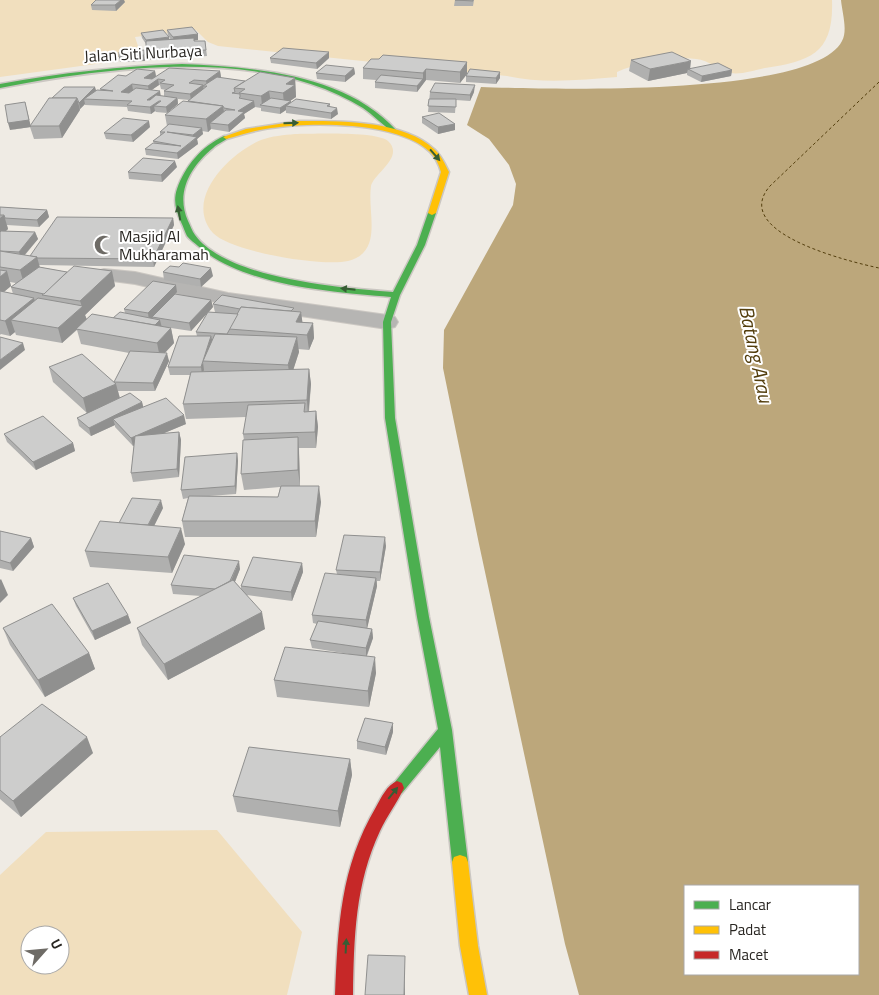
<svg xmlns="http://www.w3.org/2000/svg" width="879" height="995" viewBox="0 0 879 995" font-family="'Titillium Web',sans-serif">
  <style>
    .green { fill: #f1dfbe; fill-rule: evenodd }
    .water { fill: #bca77b; fill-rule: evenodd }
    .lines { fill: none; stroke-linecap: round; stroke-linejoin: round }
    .ferry { stroke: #533e0d; stroke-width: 1; stroke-dasharray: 3 2.5; stroke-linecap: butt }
    .street-casing { stroke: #cbc7c2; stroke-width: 2 }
    .fast-casing { stroke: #cbc7c2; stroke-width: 3 }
    .slow-casing { stroke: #cbc7c2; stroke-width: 3 }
    .jam-casing { stroke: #cbc7c2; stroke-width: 3 }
    .street { fill: #b6b5b3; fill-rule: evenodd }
    .fast { fill: #4caf50; fill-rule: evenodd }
    .slow { fill: #ffc107; fill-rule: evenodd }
    .jam { fill: #c62828; fill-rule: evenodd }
    .wall { fill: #b0b0af; fill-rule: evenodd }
    .shaded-wall { fill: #90908f }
    .building { fill: #cdcdcc; stroke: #90908f }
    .oneway { fill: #375d34 }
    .labels { text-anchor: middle; stroke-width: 4; stroke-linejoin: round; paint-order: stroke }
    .far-street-label { font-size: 16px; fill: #292622; stroke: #fff }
    .far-poi-label { font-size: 16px; fill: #292622; stroke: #fff; text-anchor: start }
    .water-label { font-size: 20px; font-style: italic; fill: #533e0d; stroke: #fff }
  </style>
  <rect width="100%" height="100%" fill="#efebe4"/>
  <g class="green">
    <path d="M0,0H832C834,53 811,61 765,68C755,70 740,75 731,73C719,71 709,60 696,59C676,56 643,63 624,69L617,72V77C581,80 542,84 507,76L218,46L208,42L196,30L135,37L139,49L103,63L0,77Z"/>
    <path d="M295,134C312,134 376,131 388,141C405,157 374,173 371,186C367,213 384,252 348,261C323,267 231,252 213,233C183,199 230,153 261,140C272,136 284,135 295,134Z"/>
    <path d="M217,830L302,932L287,995H0V875L46,832ZM30,935H60V965H30Z"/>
  </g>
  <path class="water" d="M841,0H879V995H579L565,944L479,544L443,368L444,330L513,205L516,184L509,165L489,139L467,125L481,87C543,89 813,98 842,41C848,30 842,12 841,0ZM685,886H858V974H685Z"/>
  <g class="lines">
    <path class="ferry" d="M879,82L770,186C729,233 851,262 879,268"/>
    <defs>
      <path id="street" d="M104,269L135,272L228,293L387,315L395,317L398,322L395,327L387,329L228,305L135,284L97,279L94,275L97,271Z"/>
      <g id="fast">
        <path d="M182,64C254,67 346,74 397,131L392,132C382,124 373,115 363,108C263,46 109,67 0,88V84C61,73 121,66 182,64Z"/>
        <path d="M224,136L229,137C225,141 218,143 213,148C191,166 175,192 188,221C190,225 192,231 195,235C227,279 342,288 393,292L417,245L428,213L432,211L436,213L425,245L400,295L391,322L395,418L429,617L452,730L468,862L466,867L460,869L454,867L452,862L440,747L402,793L397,795L392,793L390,788L438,729L417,617L385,418L383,322L391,297C333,292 243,286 198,246C195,243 190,240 187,236C185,232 183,226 181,222C176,211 173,201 177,189C185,166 202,146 224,136Z"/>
      </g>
      <g id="slow">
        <path d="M299,121C339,121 403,120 434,149C441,155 445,164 449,172L436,213L432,215L428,213L441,172C439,165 436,158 430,152C398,121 312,122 271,128C255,130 241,135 226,139L223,137L246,129Z"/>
        <path d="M460,855L466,857L468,862L478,946L487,995H469L460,946L452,862L454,857Z"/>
      </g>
      <path id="jam" d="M397,781L402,783L404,788C397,803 387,816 380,831C355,884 354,938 353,995H335C338,927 340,868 376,807C381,798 387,785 397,781Z"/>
    </defs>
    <use href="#street" class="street-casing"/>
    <use href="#fast" class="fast-casing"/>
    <use href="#slow" class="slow-casing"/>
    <use href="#jam" class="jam-casing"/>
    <use href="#street" class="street"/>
    <use href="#fast" class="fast"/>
    <use href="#slow" class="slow"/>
    <use href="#jam" class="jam"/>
  </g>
  <g class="wall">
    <path d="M455,0H474L473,6H454Z"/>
    <path d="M125,2L116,11L92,10L91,5Z"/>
    <path d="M167,30L198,34V40H194L195,41H205L207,56L147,60L146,54V44L142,38L141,33L171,40L168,35Z"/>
    <path d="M270,58H329L317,69L271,63Z"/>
    <path d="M379,59L467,62V74L460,83L426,80L417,92L375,88V82L376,80L363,79V68Z"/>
    <path d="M631,60L690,69L732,70L731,76L701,82L687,75V73L648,81L629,71Z"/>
    <path d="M354,68L355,74L345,82L317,79L316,73Z"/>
    <path d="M155,71L156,76L220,71L221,77L220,78L245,81L295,78L296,97L290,101L291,103L330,104V107L338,114L331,119L286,113V110L280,114L261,111V108L255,107L244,114L245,118L229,132L211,129L208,132L202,131L203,134L197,139L198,144L178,159L146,155L145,149L154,143L153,141L160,136V132L167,126L165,115L189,100L178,99V104L167,113L156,112L155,111L151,114L128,111L127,107L85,105V104L80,109L62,138L34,139L30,127L10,130L31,126L96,91L101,90L100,89L126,76ZM159,85H160L161,89L166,90L164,91V96H160L151,90Z"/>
    <path d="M466,76L500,78L496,84L466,82Z"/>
    <path d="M430,92H474L470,101L456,100L455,113L428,112Z"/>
    <path d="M422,117L455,124V130L438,134L422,123Z"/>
    <path d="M150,127L133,142L106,139L104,133Z"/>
    <path d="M177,167L162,182L129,179L128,172Z"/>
    <path d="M0,207L47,210L49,217L39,227L7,225L8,229L6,231L35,232L38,239L25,255L30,256L173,218L174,225L154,267L39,265V267L67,272L112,271L115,286L85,315L87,320L113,318L125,313L124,309L177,292L176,294L211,300L213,307L209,312H215L213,304L301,312L302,322L313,323L314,338L309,350L298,349L299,352L293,370L309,369L311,384L309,412L316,411L318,427L316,448H299L300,486L321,502L316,537H185L182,521L188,498L183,499L181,490L237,453L238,461L236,494L209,496L278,497L280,487L244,490L241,474L244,440L243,434L246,417L186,419L183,404L190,375H170L168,367L197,336L196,332L208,312L191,331L171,328L174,343L165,353L169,361L155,391H118L120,398L142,402L143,407L186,424L162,434L179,432L181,440L179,477L133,482L131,473L134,445L133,446L115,427V425L91,436L79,426L77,418L87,413L53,382L49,367L115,382L129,353L81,344L77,330L62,343L16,335L15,332L10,336L1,334L0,335ZM10,282L16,283L11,287L13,294L4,292L11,286Z"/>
    <path d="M163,272L213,276L201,287L164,280Z"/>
    <path d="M4,434L73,443L75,451L36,470L7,442Z"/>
    <path d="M163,508L154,526L185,544L172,573L90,567L85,551L119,523Z"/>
    <path d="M0,531L31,538L34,547L13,571L0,568Z"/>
    <path d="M386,546L380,581H377V586L367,628L372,629L373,638L367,656L376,673L369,707L277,697L274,680L349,654L312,648L310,640L317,624L313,623L312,615L337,574L336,570Z"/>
    <path d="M302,563L303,572L292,601L247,595L265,629L168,680L142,645L137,628L201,596L173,594L171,585L240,569L235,582L241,589V586Z"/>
    <path d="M73,598L128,615L131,623L95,640L76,606Z"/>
    <path d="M3,628L89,653L95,669L45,697L10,645Z"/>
    <path d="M393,732L386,755L357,749V741Z"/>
    <path d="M0,737L93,753L21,817L0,799Z"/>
    <path d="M350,759L352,775L340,827L237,812L233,796Z"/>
  </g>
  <g class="shaded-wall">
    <path d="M121,0H124L125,2L116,11L115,5Z"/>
    <path d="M198,34V40L174,43L173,37Z"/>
    <path d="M169,37L170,43L147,46L146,40Z"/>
    <path d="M144,50L145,61L120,62L119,57Z"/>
    <path d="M329,52V58L317,69L316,63Z"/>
    <path d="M691,61L690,70L688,69L687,73L648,81L650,69Z"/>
    <path d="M467,62V74L460,83V72Z"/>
    <path d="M354,68L355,74L345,82V76Z"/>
    <path d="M426,69V80L417,92V86L423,79V73Z"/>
    <path d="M732,70L731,76L701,82L702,76Z"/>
    <path d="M155,71L156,77L145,84L144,78Z"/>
    <path d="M220,71L221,77L207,87V86L206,81Z"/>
    <path d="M500,72V78L496,84V78Z"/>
    <path d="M295,78L296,97L284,105L283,93L286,84Z"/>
    <path d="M158,79L159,85L149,92L148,86Z"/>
    <path d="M132,84L133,90L122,98L121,92Z"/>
    <path d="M203,85L204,91L191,101L190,94Z"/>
    <path d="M475,85L474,92L470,101V95Z"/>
    <path d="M95,87L97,93L84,99L85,104L80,109L79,103Z"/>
    <path d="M160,91L161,97L148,106L147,100Z"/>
    <path d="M269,91L271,103L262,105L261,96Z"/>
    <path d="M77,98L80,110L62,138L59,126Z"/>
    <path d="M177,98L178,104L167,113L166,107Z"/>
    <path d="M159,101L160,106H154L155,111L151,114L150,107Z"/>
    <path d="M254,101L255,107L244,114L245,118L229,132L228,125L238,111Z"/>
    <path d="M291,101V107L286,106V110L280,114V108Z"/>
    <path d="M25,102L31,127L10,130L8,123Z"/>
    <path d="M223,106L225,118L210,123L211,129L208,132L206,119Z"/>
    <path d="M337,108L338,114L331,119V113Z"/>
    <path d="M149,121L150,127L133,142L131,135Z"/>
    <path d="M455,124V130L438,134V127Z"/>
    <path d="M202,128L203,134L197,139L198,144L178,159L177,153L194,140L193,135Z"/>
    <path d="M175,161L177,167L162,182L161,175Z"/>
    <path d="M47,210L49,217L39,227L37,220Z"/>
    <path d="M4,215L8,229L0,236V218Z"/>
    <path d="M173,218L174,225L154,267L153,259Z"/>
    <path d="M35,232L38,239L21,259L19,252Z"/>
    <path d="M37,257L41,271L24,284L20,270Z"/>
    <path d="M211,268L213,276L201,287L200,279Z"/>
    <path d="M7,271L11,286L0,295V277Z"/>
    <path d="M112,271L115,286L85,315L87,320L62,343L58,328L82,307L80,301Z"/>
    <path d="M176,285L177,292L149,321L148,313Z"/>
    <path d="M34,298L38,312L11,320L15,332L10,336L5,321Z"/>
    <path d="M211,300L213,307L191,331L189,323Z"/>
    <path d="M301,312L303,326L296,322Z"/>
    <path d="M160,320L162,328L150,329Z"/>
    <path d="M313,323L314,338L309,350L307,335Z"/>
    <path d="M171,328L174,343L160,358L157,343Z"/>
    <path d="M211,336L213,343L203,361Z"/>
    <path d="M297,337L299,352L290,380L288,365Z"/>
    <path d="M23,343L25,350L0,370V360Z"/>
    <path d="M167,353L169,361L155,391L153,383Z"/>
    <path d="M203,362L204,370L202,375L201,367Z"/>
    <path d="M309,369L311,384L308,416L307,400Z"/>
    <path d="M116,384L120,399L87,414L83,398Z"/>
    <path d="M142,402L144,410L113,419L115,425L91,436L89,428Z"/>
    <path d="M316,411L318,427L316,448L315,432Z"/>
    <path d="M184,415L186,424L133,446L131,438Z"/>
    <path d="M179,432L181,440L179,477L177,469Z"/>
    <path d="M298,437L299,453L300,486L298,470Z"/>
    <path d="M73,443L75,451L36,470L33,462Z"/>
    <path d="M237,453L238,461L236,494L235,486Z"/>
    <path d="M319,486L321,502L316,537L315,521Z"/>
    <path d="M161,500L163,508L149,536L147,528Z"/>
    <path d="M181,528L185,544L172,573L168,557Z"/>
    <path d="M385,537L386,546L380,581V572Z"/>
    <path d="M31,538L34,547L13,571L10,563Z"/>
    <path d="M239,561L240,569L228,599L227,591Z"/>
    <path d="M302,563L303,572L292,601L291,592Z"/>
    <path d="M376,578L377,586L367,629L366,620Z"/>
    <path d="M1,579L8,595L0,603V580Z"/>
    <path d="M262,612L265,629L168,680L164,664Z"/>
    <path d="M128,615L131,623L95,640L92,631Z"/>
    <path d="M372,629L373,638L366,657V648Z"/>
    <path d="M89,653L95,669L45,697L38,680Z"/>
    <path d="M375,657L376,673L369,707L368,691Z"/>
    <path d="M393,723V732L386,755L385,747Z"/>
    <path d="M87,737L93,753L21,817L13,801Z"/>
    <path d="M350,759L352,775L340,827L338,811Z"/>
    <path d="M405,956V995H404Z"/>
  </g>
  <g class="building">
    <path d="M96,0H121L115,5H91Z"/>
    <path d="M455,0H473V1Z"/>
    <path d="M192,27L198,34L173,37L167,30Z"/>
    <path d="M163,30L169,37L146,40L141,33Z"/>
    <path d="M194,38V41H205L206,50L146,54V41Z"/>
    <path d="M283,48L329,52L316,63L270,58Z"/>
    <path d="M144,50V55L119,57V52Z"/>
    <path d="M672,52L691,61L650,69L631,60Z"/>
    <path d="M383,55L467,62L460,72L426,69L423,73L363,68L371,59H379Z"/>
    <path d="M718,63L732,70L702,76L688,69Z"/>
    <path d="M326,65L354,68L345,76L316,73Z"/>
    <path d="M169,68L220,71L206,81L194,80L189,83L203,85L190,94L164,91L174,85L160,83L165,80L158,79L148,86L132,84L121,92L129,93L136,88L160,91L147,100H150L156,95L177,98L166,107L154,106L161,101H159L150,107L127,105L132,101L84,99L97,90L113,91L100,89L118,75L126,76L137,69L155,71L144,78L152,79Z"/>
    <path d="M470,69L500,72L496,78L466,76Z"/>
    <path d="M260,72L295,78L286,84L295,85L283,93L269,91L261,96L239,93L245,89L234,88Z"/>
    <path d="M381,75L423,79L417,86L375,82Z"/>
    <path d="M217,77L245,81L234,88L235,92L232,93L240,94V97L239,98L254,101L238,111L244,112L228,125L210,123L226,110H235L224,108L223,106L188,101L207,86H203Z"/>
    <path d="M435,83L475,85L470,95L430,92Z"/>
    <path d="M64,87H95L79,103L77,98H52Z"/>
    <path d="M49,98H77L59,126H30Z"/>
    <path d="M271,98L291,101L280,108L260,105Z"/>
    <path d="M296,99L330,104L327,106L337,108L331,113L286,106Z"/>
    <path d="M429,99H456V107L428,106Z"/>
    <path d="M183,101L223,106L206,119L165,115Z"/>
    <path d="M25,102L29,120L8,123L5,105Z"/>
    <path d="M439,113L455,124L438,127L422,117Z"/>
    <path d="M123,118L149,121L131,135L104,133Z"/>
    <path d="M169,124L202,128L193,135L167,132L197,137L177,153L145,149L153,143L181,146L153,141L165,132H160Z"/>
    <path d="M143,158L175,161L161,175L128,172Z"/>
    <path d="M0,207L47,210L37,220L5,218L4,215H0Z"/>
    <path d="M57,217L173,218L153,259L37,258V257L30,256Z"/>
    <path d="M1,231L35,232L19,252L0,251V232Z"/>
    <path d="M0,251L37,257L20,270L0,267Z"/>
    <path d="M183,263L211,268L200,279L163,272L170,266L179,267Z"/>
    <path d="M74,266L112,271L80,301L42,295Z"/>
    <path d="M39,267L67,272L44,294L11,287Z"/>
    <path d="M0,270L7,271L0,277Z"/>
    <path d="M153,281L176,285L148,313L124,309Z"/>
    <path d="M0,291L34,298L5,321L0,320Z"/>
    <path d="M175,294L211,300L189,323L152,317Z"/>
    <path d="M222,295L294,308L291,311L241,307L240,309L213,304Z"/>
    <path d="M38,298L83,306L58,328L11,320Z"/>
    <path d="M241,307L301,312L296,322L313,323L307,335L229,329Z"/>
    <path d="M120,312L160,320L155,325L113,318Z"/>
    <path d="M208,312L238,314L227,334L196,332Z"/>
    <path d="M92,314L171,328L157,343L76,329Z"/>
    <path d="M215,334L297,337L288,365L203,361Z"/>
    <path d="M179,336H211L201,367H168Z"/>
    <path d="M0,337L23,343L0,360Z"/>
    <path d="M130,351L167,353L153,383L114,382Z"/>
    <path d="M82,354L116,384L83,398L49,367Z"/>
    <path d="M309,369L307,400L183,404L191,372Z"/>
    <path d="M130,393L142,402L89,428L77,418Z"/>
    <path d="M166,398L184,415L131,438L113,419Z"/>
    <path d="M305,403L304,412L316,411L315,432L243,434L248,405Z"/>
    <path d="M43,416L73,443L33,462L4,434Z"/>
    <path d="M179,432L177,469L131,473L135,436Z"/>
    <path d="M298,437V470L241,474L243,440Z"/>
    <path d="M237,453L235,486L181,490L185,457Z"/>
    <path d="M281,486H319L315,521H182L189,496L278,497Z"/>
    <path d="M132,498L161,500L148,525L119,523Z"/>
    <path d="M100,521L181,528L168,557L85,551Z"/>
    <path d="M0,531L31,538L10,563L0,560Z"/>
    <path d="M344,535L385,537L380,572L336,570Z"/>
    <path d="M184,555L239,561L230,581L215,589L171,585Z"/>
    <path d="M253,557L302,563L291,592L241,586Z"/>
    <path d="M325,573L376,578L366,620L312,615Z"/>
    <path d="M233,580L262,612L164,664L137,628Z"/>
    <path d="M108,583L128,615L92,631L73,598Z"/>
    <path d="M52,604L89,653L38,680L3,628Z"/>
    <path d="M318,621L372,629L366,648L310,640Z"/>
    <path d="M285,647L375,657L368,691L274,680Z"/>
    <path d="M42,704L87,737L13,801L0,790V737Z"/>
    <path d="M365,718L393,723L385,747L357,741Z"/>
    <path d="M249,747L350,759L338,811L233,796Z"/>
    <path d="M368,955L405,956L404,995H365Z"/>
  </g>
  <defs><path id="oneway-solid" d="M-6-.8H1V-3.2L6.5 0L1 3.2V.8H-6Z" transform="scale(1.25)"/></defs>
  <g class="oneway">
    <use href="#oneway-solid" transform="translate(291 123) rotate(-2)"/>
    <use href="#oneway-solid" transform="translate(435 155) rotate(49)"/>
    <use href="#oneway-solid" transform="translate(179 213) rotate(-100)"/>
    <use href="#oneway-solid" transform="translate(348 289) rotate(-174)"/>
    <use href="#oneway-solid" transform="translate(393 793) rotate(-51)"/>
    <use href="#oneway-solid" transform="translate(346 946) rotate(-87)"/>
  </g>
  <defs>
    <symbol id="mosque-bare" viewBox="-9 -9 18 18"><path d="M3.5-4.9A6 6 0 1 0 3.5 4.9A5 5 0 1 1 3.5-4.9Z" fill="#6e6b66" stroke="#fff" stroke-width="2.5" paint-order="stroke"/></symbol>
  </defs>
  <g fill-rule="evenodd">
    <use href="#mosque-bare" x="90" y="231" width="28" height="28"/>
  </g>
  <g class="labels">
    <g class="far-street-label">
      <text transform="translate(143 53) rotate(-3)" y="6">Jalan Siti Nurbaya</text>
    </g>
    <g class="far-poi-label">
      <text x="119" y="242">Masjid Al<tspan x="119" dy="18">Mukharamah</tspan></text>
    </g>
    <g class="water-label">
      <text transform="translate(756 354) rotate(78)" y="7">Batang Arau</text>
    </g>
  </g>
  <rect x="684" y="885" width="175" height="90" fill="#ffffff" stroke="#a9a8a7"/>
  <rect x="694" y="901" width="25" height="8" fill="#4caf50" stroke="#a9a8a7"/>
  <text x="729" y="910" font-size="15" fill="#292622">Lancar</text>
  <rect x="694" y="926" width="25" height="8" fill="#ffc107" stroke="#a9a8a7"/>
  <text x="729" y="935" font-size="15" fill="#292622">Padat</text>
  <rect x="694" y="951" width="25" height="8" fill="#c62828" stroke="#a9a8a7"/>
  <text x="729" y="960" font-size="15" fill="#292622">Macet</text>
  <g transform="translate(45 950) rotate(63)"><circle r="24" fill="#ffffff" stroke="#a9a8a7"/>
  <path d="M0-4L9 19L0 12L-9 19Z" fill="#6e6b66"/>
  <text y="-8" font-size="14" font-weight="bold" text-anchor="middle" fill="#292622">U</text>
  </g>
</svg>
